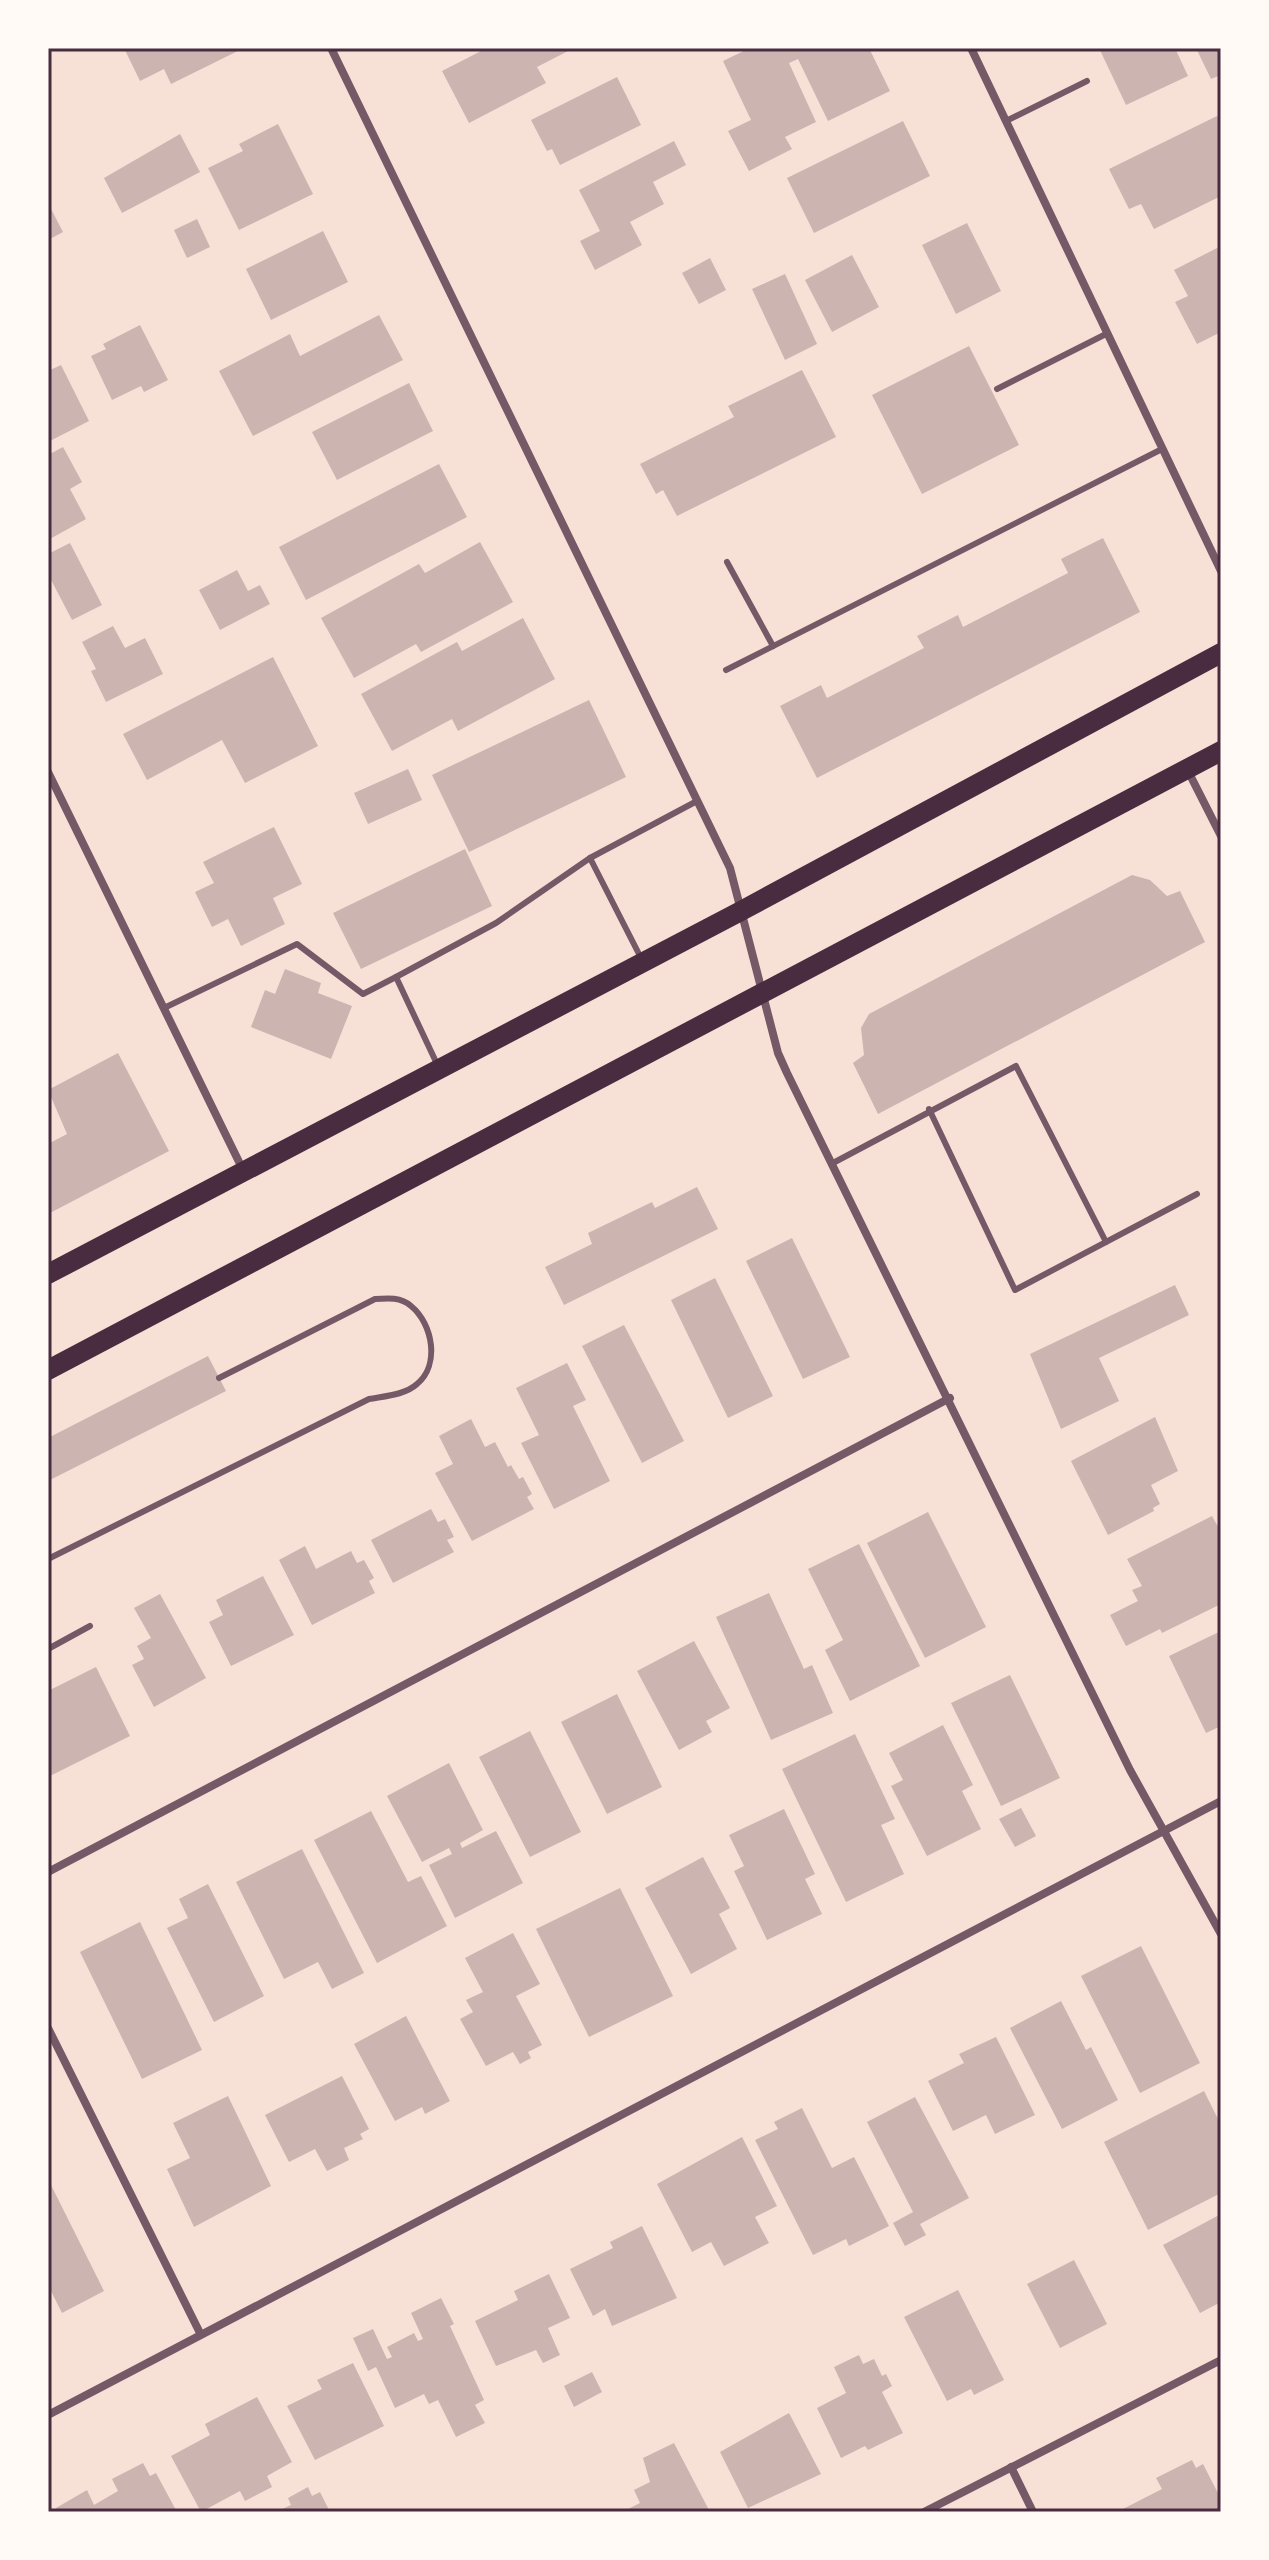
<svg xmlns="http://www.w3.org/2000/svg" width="1269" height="2560" viewBox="0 0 1269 2560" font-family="Merriweather,serif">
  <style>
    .building { fill: #ccb4b1 }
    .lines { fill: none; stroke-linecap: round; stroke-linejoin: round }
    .service { stroke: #755966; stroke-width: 6 }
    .minor { stroke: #755966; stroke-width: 8 }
    .primary { stroke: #4a2c40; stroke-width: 20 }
    .neatline { fill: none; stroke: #4a2c40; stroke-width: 3 }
  </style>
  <rect width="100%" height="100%" fill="#f7e1d7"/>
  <g class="building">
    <path d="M124,48H244L171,84L164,69L140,81Z"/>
    <path d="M487,48H574L537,67L546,83L469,123L442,71Z"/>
    <path d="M750,48H869L890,91L828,121L798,59L789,63L816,122L785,137L792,149L749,171L728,131L751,120L723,61Z"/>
    <path d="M1099,48H1175L1188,76L1126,105Z"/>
    <path d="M1196,48H1221V75L1211,79Z"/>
    <path d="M617,77L641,125L560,165L552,149L547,151L531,120Z"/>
    <path d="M1217,116L1221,124V196L1154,229L1141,204L1129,209L1109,169Z"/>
    <path d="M903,121L930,176L814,233L787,178Z"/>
    <path d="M278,124L313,194L239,230L208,168L243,151L239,144Z"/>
    <path d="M180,134L200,172L122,213L104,178Z"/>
    <path d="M674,141L686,165L653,182L664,204L630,222L642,245L595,270L580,241L600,231L579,190Z"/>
    <path d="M48,203L63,232L48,240Z"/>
    <path d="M197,219L210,247L187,258L174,230Z"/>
    <path d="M967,223L1001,291L956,314L922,245Z"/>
    <path d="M323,231L348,282L271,320L246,269Z"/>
    <path d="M1221,246V332L1197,344L1175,302L1188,296L1174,270Z"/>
    <path d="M852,255L879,307L832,332L805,280Z"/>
    <path d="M710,258L726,290L699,304L682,273Z"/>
    <path d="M785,274L817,344L785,360L752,289Z"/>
    <path d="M379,315L403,360L253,436L219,371L290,334L300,356Z"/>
    <path d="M140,325L168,380L144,392L141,386L112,400L91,356L106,349L103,344Z"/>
    <path d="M969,346L1019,445L922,494L872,395Z"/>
    <path d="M61,365L89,421L48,442V371Z"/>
    <path d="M802,370L836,437L677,516L663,490L656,494L640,464L734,417L728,406Z"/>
    <path d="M409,383L433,431L337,480L312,432Z"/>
    <path d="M63,447L82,482L70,489L86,519L48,540V455Z"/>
    <path d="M439,464L467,517L306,600L279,547Z"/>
    <path d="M1103,538L1140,612L817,778L780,706L821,685L827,698L924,648L917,636L958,615L963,627L1068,573L1061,559Z"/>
    <path d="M480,542L513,602L421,652L416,644L354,678L321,618L419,564L425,573Z"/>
    <path d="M70,543L102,605L72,620L48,574V554Z"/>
    <path d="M237,570L248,591L260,585L270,604L220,630L199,590Z"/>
    <path d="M523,618L555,679L458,731L452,719L392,751L361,694L457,642L462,651Z"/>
    <path d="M113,626L125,648L145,638L163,674L106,702L91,671L96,669L82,642Z"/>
    <path d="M273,657L318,746L245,783L222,740L147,780L123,734Z"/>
    <path d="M589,700L626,777L469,852L432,775Z"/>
    <path d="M408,769L422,800L368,824L354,793Z"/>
    <path d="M274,827L302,884L273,898L285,924L241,946L228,919L212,927L195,892L214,883L203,862Z"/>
    <path d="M465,849L492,906L361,969L333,913Z"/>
    <path d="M1132,875L1150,880L1167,896L1180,891L1205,942L878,1114L853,1063L864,1055L861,1028L869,1014Z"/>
    <path d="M285,969L321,983L318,993L352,1006L331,1059L251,1027L265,990L275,994Z"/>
    <path d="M118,1053L169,1151L48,1214V1144L67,1134L48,1090Z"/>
    <path d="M697,1187L718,1229L564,1305L545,1267L592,1244L588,1233L652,1202L655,1208Z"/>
    <path d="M792,1238L850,1357L803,1379L746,1261Z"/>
    <path d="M715,1278L773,1396L728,1418L671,1300Z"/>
    <path d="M1175,1285L1189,1315L1099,1358L1119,1401L1061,1429L1030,1354Z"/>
    <path d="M624,1325L684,1441L642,1463L582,1346Z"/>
    <path d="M208,1356L226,1391L48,1481V1438Z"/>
    <path d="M567,1363L586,1400L573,1406L610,1481L554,1509L521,1443L539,1435L516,1388Z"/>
    <path d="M1155,1417L1178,1471L1151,1485L1160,1504L1153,1508L1154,1511L1108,1535L1071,1461Z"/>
    <path d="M471,1419L485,1447L495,1442L508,1467L511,1465L519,1479L523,1477L532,1494L527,1497L534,1509L472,1541L435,1473L453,1464L439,1436Z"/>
    <path d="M431,1509L438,1522L445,1519L454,1537L447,1540L454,1552L393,1583L371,1540Z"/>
    <path d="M928,1512L986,1627L925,1658L867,1543Z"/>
    <path d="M1212,1516L1221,1532V1604L1162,1633L1160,1629L1126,1646L1110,1615L1138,1601L1132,1590L1142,1586L1127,1559Z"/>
    <path d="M859,1544L920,1666L850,1701L825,1650L843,1640L808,1569Z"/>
    <path d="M305,1546L316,1569L351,1551L357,1563L364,1560L374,1578L369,1581L375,1593L312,1625L279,1560Z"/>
    <path d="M263,1576L294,1635L231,1666L209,1622L223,1615L216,1600Z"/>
    <path d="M769,1593L804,1669L812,1665L833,1713L771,1740L716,1617Z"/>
    <path d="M160,1594L206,1678L154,1707L132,1665L144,1659L137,1646L151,1638L134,1608Z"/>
    <path d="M1221,1631V1726L1206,1733L1169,1656Z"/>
    <path d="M694,1641L730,1708L706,1721L712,1732L679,1750L637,1671Z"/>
    <path d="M96,1667L130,1736L48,1777V1691Z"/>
    <path d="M1010,1675L1060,1778L1001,1806L951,1703Z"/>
    <path d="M617,1694L662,1787L607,1814L561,1722Z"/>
    <path d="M943,1725L973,1785L962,1791L981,1829L927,1856L891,1786L903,1780L889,1753Z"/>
    <path d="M530,1731L581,1832L530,1857L479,1757Z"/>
    <path d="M855,1734L895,1819L881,1825L904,1874L846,1902L782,1769Z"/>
    <path d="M449,1763L483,1830L460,1843L462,1848L496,1831L523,1883L455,1918L429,1865L452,1854L449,1848L422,1862L387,1796Z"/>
    <path d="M1021,1808L1036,1836L1015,1847L999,1819Z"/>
    <path d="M784,1809L815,1874L805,1879L822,1914L767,1940L734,1871L744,1866L729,1835Z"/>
    <path d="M371,1811L408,1882L421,1876L447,1926L377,1963L314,1840Z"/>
    <path d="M302,1849L364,1973L332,1989L318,1962L284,1979L236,1882Z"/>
    <path d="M703,1857L730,1908L719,1914L737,1949L691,1974L645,1888Z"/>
    <path d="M208,1884L264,1996L214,2022L167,1928L188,1918L179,1899Z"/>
    <path d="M620,1888L673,1996L589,2037L536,1929Z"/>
    <path d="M140,1922L202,2050L142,2079L80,1952Z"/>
    <path d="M513,1933L540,1984L516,1996L542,2045L528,2052L531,2058L520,2064L513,2052L486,2066L460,2019L473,2012L466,2000L483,1992L465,1958Z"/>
    <path d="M1141,1946L1200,2063L1140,2093L1081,1976Z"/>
    <path d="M1061,2001L1086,2050L1091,2047L1118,2100L1062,2129L1010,2028Z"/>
    <path d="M406,2016L450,2101L425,2114L422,2107L395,2121L354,2044Z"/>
    <path d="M996,2037L1035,2115L995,2134L986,2115L953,2131L928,2081L964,2063L959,2054Z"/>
    <path d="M342,2076L369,2129L360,2134L363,2139L344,2148L349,2160L327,2171L315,2149L289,2162L265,2115Z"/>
    <path d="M1204,2091L1221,2125V2193L1148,2230L1104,2142Z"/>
    <path d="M228,2096L271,2186L194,2227L167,2169L190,2158L173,2123Z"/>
    <path d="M915,2097L969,2198L920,2224L926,2235L905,2246L893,2223L913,2212L867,2122Z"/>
    <path d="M802,2108L832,2168L854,2157L889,2226L849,2246L846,2239L813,2255L755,2140L778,2129L774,2122Z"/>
    <path d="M742,2137L777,2206L755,2217L769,2243L724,2266L711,2242L692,2252L657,2184Z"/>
    <path d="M48,2179L104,2291L62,2313L48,2285Z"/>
    <path d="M1221,2214V2302L1200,2313L1163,2245Z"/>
    <path d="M642,2226L677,2298L612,2326L605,2309L593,2316L570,2269L613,2248L610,2242Z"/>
    <path d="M1074,2260L1107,2324L1060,2348L1027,2284Z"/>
    <path d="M549,2274L570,2318L548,2328L560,2355L543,2363L536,2350L496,2366L475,2321L518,2300L514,2291Z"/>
    <path d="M958,2290L1004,2380L974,2395L971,2389L947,2401L904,2317Z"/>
    <path d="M441,2298L454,2324L450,2326L484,2400L475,2405L485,2423L456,2437L438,2400L429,2404L424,2394L395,2408L376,2367L368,2371L353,2338L373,2329L387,2359L392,2357L387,2347L414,2333L418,2341L423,2339L411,2313Z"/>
    <path d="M859,2355L863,2364L874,2359L882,2376L886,2374L892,2386L882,2392L903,2433L868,2450L865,2446L841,2458L817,2408L846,2393L834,2367Z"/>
    <path d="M353,2363L384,2426L315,2460L287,2406L322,2389L317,2380Z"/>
    <path d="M592,2372L602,2392L574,2407L564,2386Z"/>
    <path d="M257,2397L292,2462L267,2476L272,2487L245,2501L240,2491L201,2512L171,2456L210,2435L205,2424Z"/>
    <path d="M789,2413L821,2474L748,2508L720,2452Z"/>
    <path d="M674,2443L710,2512H622L640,2503L634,2490L650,2482L643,2458Z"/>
    <path d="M1192,2460L1196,2468L1203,2464L1221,2499V2509L1117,2512L1162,2489L1156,2478Z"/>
    <path d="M143,2463L150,2476L156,2473L177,2512H58L56,2508L87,2490L94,2505L118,2491L112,2479Z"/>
    <path d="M308,2487L312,2496L320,2492L330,2512H276L291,2505L288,2498Z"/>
  </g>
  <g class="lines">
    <g class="service">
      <path d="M1006,121L1087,81"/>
      <path d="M997,389L1106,334"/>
      <path d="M727,562L773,646"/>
      <path d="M726,670L1162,449"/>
      <path d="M641,958L590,858L697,801"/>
      <path d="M164,1008L297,944L363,994L396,977"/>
      <path d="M437,1064L396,977L496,923L590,858"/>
      <path d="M929,1109L1015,1290L1197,1194"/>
      <path d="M833,1163L1016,1066L1106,1242"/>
      <path d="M48,1559L369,1399C385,1396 405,1395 417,1384C440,1365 433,1324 411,1306C401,1297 388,1298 375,1299L219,1378"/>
      <path d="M48,1649L90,1626"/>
    </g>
    <g class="minor">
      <path d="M331,48L730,868L778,1053L787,1073L1130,1770L1221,1934"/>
      <path d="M971,48L1221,571"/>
      <path d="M1187,769L1221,836"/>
      <path d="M48,772L243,1170"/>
      <path d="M48,1872L950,1398"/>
      <path d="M48,2028L200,2333"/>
      <path d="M48,2415L1221,1801"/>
      <path d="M1011,2467L1033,2512"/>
      <path d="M924,2512L1221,2360"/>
    </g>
    <g class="primary">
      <path d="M48,1274L741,911L1221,653"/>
      <path d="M48,1370L1221,751"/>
    </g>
  </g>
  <rect width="1269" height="2560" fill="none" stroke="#fffaf5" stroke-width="100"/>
  <rect x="50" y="50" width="1169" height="2460" class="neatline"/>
</svg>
